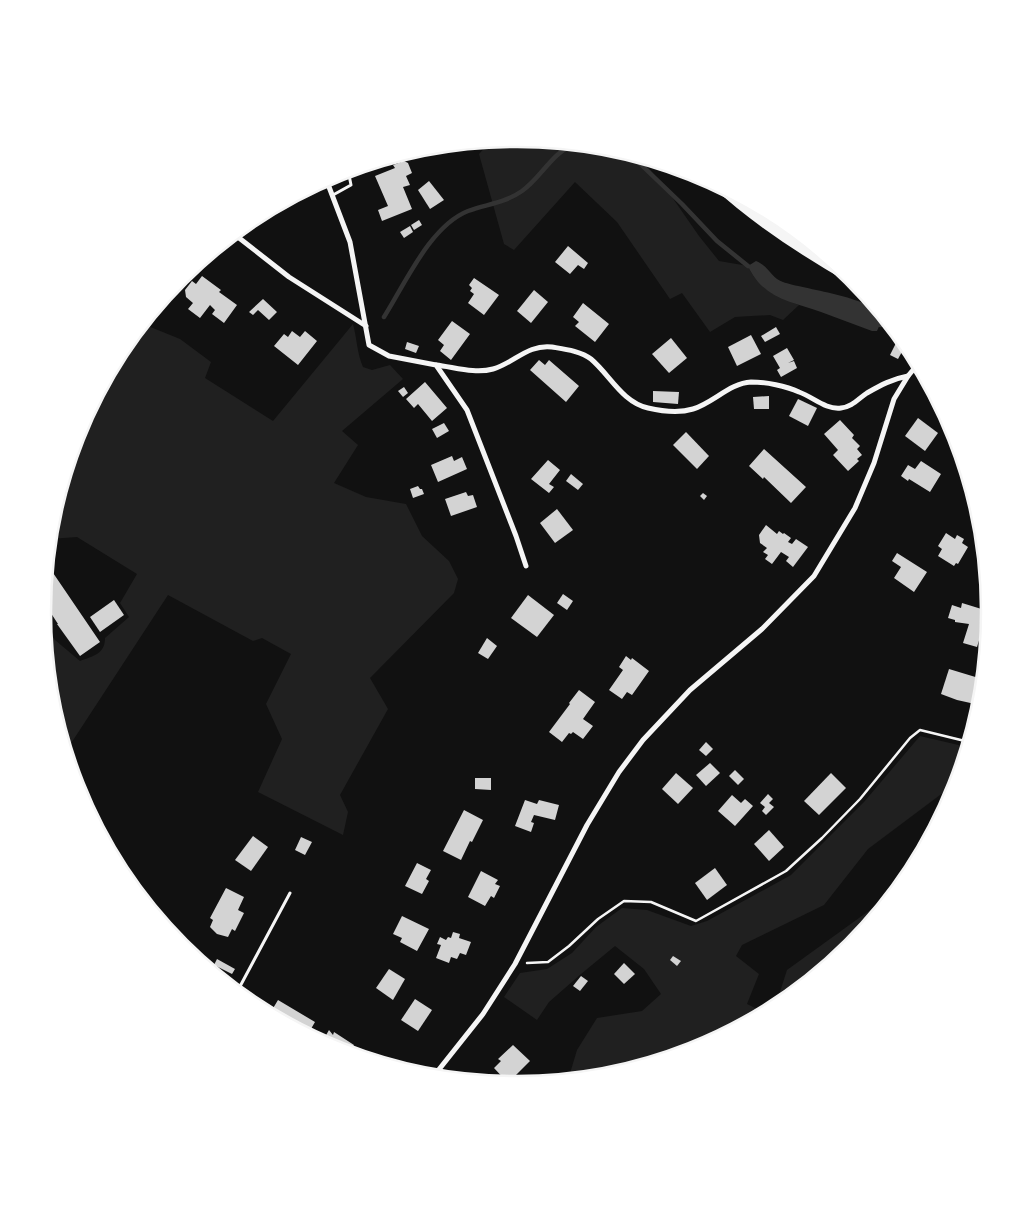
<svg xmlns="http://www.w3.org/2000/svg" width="1032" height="1223" viewBox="0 0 1032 1223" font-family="'Titillium Web',sans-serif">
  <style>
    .green { fill: #202020 }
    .water { fill: #333 }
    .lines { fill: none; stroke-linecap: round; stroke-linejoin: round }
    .stream { stroke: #333; stroke-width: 4.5 }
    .building { fill: #d3d3d3 }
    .path { stroke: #f5f5f5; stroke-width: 2.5 }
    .service { stroke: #f5f5f5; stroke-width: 3 }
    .minor { stroke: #f5f5f5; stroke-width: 5 }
    .tertiary { stroke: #f5f5f5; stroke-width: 9 }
    .rim { fill: none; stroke: #f5f5f5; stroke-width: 2.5 }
  </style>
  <rect width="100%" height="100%" fill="#111"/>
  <g class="green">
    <path d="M516,138L609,147L638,156L665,187L699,236L719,261L748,266C758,289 777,296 799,305L783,320L770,315L735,317L710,332L682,293L670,299L617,222L575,182L514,250L504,244L479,154L490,142V141Z"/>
    <path d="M143,324L180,339L211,362L205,378L273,421L353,324C357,339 357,353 363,367L372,370L390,365L403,379L342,431L358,445L334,483L366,497L406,504L422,536L449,561L458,579L454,593L370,678L388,709L340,795L348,812L343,835L258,792L282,739L266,704L291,654L262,638L253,641L168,595L66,751L52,704L44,623L55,640L80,661C93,656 105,654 105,638L129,617L120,603L137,574L77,537L50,539L52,519L79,430L122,348Z"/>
    <path d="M920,736L967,747L956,783L868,849L824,905L742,945L736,956L759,974L747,1004L765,1013L697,1049L608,1076L568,1080L577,1050L597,1018L642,1011L661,994L644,969L615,946L581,974L549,1002L537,1020L504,997L520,973L547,969L572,953L596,927L622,908L647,910L691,926L707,921L791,875L864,802Z"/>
    <path d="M895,892L851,947L786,1000L779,995L787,970Z"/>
  </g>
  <path class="water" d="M756,261C769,266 771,278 783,282C802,289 873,297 880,316C882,322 879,326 877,331H872C855,325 838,318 821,312C792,302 762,298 748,266Z"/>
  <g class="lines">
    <g class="stream">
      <path d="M630,154L682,204L717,241L748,266"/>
      <path d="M384,317C405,284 430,226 468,211C487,204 505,203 522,191C541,178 552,152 575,144"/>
      <path d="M880,325L889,324"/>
    </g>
  </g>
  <g class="building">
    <path d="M404,161L408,163L412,173L406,176L410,185L403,187L412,209L382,221L378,210L388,206L375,176L395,168L393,165Z"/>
    <path d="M429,181L444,200L430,209L418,190Z"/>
    <path d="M419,220L422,225L414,230L411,225Z"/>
    <path d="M410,226L413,232L404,238L400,232Z"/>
    <path d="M568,246L588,263L584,269L578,265L570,274L555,262Z"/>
    <path d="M202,276L221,290L219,292L237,305L224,323L212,314L215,310L210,305L200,318L188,309L193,303L186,297L185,290L192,281L196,284Z"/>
    <path d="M474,278L499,295L484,315L468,303L474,294L470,291L472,288L469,285Z"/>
    <path d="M534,290L548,302L531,323L517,311Z"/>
    <path d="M263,299L277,312L269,320L258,310L253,315L249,312Z"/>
    <path d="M583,303L609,324L595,342L575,326L579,322L573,317Z"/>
    <path d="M452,321L470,334L451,360L440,351L444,345L438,340Z"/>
    <path d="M776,327L780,334L765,342L761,336Z"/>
    <path d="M292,331L300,337L305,331L317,341L298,365L274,346L284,334L288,337Z"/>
    <path d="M751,335L761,354L737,366L728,347Z"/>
    <path d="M671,338L687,358L669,373L652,354Z"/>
    <path d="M407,342L419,346L416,353L405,349Z"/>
    <path d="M896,343L904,348L898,359L890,355Z"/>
    <path d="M787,348L794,360L788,363L794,361L797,368L781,377L777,370L780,368L773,356Z"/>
    <path d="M539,360L545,365L549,360L579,386L566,402L530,370Z"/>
    <path d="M425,382L447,408L432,421L418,404L414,408L406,399Z"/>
    <path d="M404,387L408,393L403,397L398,391Z"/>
    <path d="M653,391L679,392L678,404L653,402Z"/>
    <path d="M769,396V409H754L753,397Z"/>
    <path d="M798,399L817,408L808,426L789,416Z"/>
    <path d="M918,418L938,433L925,451L905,436Z"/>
    <path d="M840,420L854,435L852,438L860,446L857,449L862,455L857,459L859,461L848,471L833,455L838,450L824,434Z"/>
    <path d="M444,423L449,431L437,438L432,429Z"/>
    <path d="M686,432L709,456L697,469L673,445Z"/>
    <path d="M764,449L806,487L791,503L764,477L763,479L749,466Z"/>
    <path d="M452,456L454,461L462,457L467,469L438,482L431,465Z"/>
    <path d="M548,460L560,470L549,484L554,487L549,493L531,479Z"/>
    <path d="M921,461L941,474L930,492L909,479L908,481L901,476L908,465L915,469Z"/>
    <path d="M964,464L967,473L968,477L959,472Z"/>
    <path d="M571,474L583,484L578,490L566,481Z"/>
    <path d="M418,486L420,489H422L424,494L413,498L410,489Z"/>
    <path d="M466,492L468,496L473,495L477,507L451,516L445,499Z"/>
    <path d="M703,493L707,496L704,500L700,496Z"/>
    <path d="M557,509L573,530L555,543L540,523Z"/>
    <path d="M766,525L777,534L779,531L783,534L784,533L791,538L788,542L792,544L796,539L808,547L793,567L786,561L789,557L781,552L772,564L765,559L768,555L763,552L767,548L760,543L759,535Z"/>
    <path d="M946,533L955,539L957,535L964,539L962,543L968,547L958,564L956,563L954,566L938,556L942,549L938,546Z"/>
    <path d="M897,553L927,572L914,592L894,578L901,567L892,561Z"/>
    <path d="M47,564L100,642L80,656L57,624H58L45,604L43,605Z"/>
    <path d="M563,594L573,601L567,610L557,603Z"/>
    <path d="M528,595L554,615L537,637L511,618Z"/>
    <path d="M114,600L124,615L100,632L90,617Z"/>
    <path d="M962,603L988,611L977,647L963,643L969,624L955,622V620L948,618L952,605L961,608Z"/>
    <path d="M487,638L497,646L488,659L478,653Z"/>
    <path d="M626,656L631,660L632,658L649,671L632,695L627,692L622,699L609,690L623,670L619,667Z"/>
    <path d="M949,669L982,679L975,704L957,700L941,694Z"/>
    <path d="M579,690L595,702L583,719L593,726L583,739L573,732L571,734L569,733L562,742L549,732L570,704L569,703Z"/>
    <path d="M706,742L713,749L706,756L699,750Z"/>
    <path d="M710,763L720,773L706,786L696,775Z"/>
    <path d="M735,770L744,779L738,785L729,776Z"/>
    <path d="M676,773L693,788L678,804L662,789Z"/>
    <path d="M831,773L846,788L819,815L804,801Z"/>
    <path d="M475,778H491V790L475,789Z"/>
    <path d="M768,794L773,799L769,803L774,807L766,815L762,811L765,807L760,803Z"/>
    <path d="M732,795L741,803L745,799L753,806L735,826L718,811Z"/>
    <path d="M525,800L537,804L539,800L559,805L555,820L534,815L531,822L534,823L531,832L515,826Z"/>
    <path d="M464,810L483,820L472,842L470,841L461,860L443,851Z"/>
    <path d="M769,830L784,847L769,861L754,844Z"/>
    <path d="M253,836L268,847L251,871L235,860Z"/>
    <path d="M301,837L312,842L305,855L295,850Z"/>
    <path d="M417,863L431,870L426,879L429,881L422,894L405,886Z"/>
    <path d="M715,868L727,885L707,900L695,883Z"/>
    <path d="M481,871L498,880L495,884L500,886L494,898L491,896L485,906L468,897Z"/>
    <path d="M226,888L244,897L238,910L244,913L235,931L232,929L228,937L217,934L210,927L213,920L210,918Z"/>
    <path d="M150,908L162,914L160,920Z"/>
    <path d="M402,916L429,929L417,951L400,942L402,938L393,934Z"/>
    <path d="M453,932L460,934L459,938L471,942L466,955L460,953L457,959L451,957L449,963L436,958L441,945L437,944L440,937L446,940L448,937L451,938Z"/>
    <path d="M673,956L681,961L677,966L670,960Z"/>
    <path d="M217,959L235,969L232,974L214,965Z"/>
    <path d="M624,963L635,974L624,984L614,974Z"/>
    <path d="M389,969L405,979L393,1000L376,988Z"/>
    <path d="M581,976L588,981L580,991L573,986Z"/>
    <path d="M415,999L432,1010L418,1031L401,1020Z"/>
    <path d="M278,1000L315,1022L308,1034L293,1027L296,1022L292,1020L289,1025L267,1013L272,1010Z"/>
    <path d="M329,1030L333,1035L334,1032L354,1045L350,1052L335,1049L326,1045L329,1041L325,1037Z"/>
    <path d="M513,1045L530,1061L508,1083L494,1068L501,1061L498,1059Z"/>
  </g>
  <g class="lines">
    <path class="path" d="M527,963L548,962L569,946L598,919L624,901L651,902L696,921L786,871L822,838L860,799L910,738L920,730L969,742"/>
    <g class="service">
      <path d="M333,195L351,185L348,170"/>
      <path d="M237,992L290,893"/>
    </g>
    <g class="minor">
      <path d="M326,179L350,242L369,345L389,356L436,365L467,410L516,536L526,566"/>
      <path d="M234,234L289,277L366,326"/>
      <path d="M436,365C454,367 475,374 493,369C514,363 528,344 552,347C564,349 581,351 591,359C610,375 622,402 648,408C661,411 680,413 693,409C713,403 730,383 751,382C766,382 786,386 799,392C813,397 826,410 841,408C852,407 858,399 867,393C881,385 892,379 908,376"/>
      <path d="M433,1077L483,1014L515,964L587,825L619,772L643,740L690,690L762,629L814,576L855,508L874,463L894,399L908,376L918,364"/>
    </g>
    <path class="tertiary" d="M716,184C757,222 804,252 853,280"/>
  </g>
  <path d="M0 0H1032V1223H0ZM515 147H517A464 464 0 0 1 981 611V612A464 464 0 0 1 517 1076H515A464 464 0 0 1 51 612V611A464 464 0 0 1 515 147Z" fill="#fff" fill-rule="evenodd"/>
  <path class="rim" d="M515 147H517A464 464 0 0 1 981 611V612A464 464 0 0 1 517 1076H515A464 464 0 0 1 51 612V611A464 464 0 0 1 515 147Z"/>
</svg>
